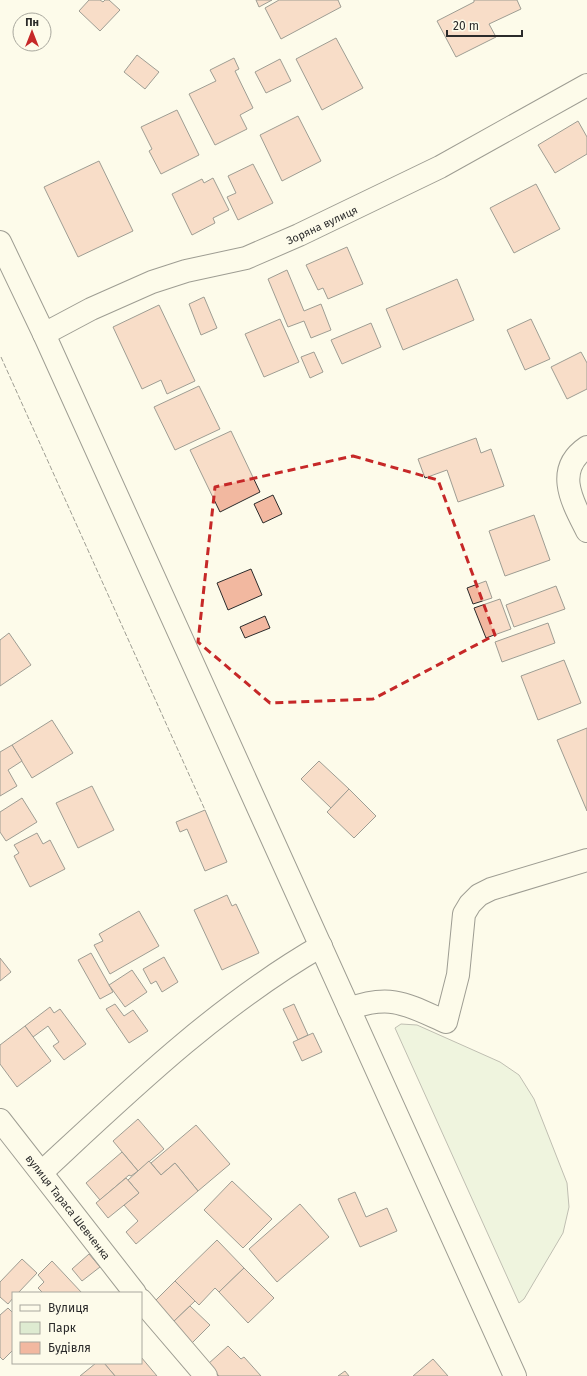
<svg xmlns="http://www.w3.org/2000/svg" width="587" height="1376" viewBox="0 0 587 1376" font-family="'Fira Sans',sans-serif">
  <style>
    .green { fill: #deebd1; stroke: #74746e }
    .building { fill: #f2b8a0; stroke: #2b2b2b }
    .lines { fill: none; stroke-linecap: round; stroke-linejoin: round }
    .minor-casing { stroke: #2b2b2b; stroke-width: 24 }
    .primary-casing { stroke: #2b2b2b; stroke-width: 24 }
    .minor { stroke: #fdfbea; stroke-width: 22 }
    .primary { stroke: #fdfbea; stroke-width: 22 }
    .fence { stroke: #2b2b2b; stroke-width: 1; stroke-dasharray: 5 2; stroke-linecap: butt }
    .marked { fill: none; stroke: #c62828; stroke-width: 3; stroke-dasharray: 8 5; stroke-linejoin: round }
    .labels { text-anchor: middle; stroke-width: 3; stroke-linejoin: round; paint-order: stroke }
    .street-label { font-size: 11px; fill: #2b2b2b; stroke: #fdfbea }
  </style>
  <rect width="100%" height="100%" fill="#fdfbea"/>
  <path class="green" d="M401,1024L417,1025L500,1062L519,1075L534,1099L567,1183L569,1207L563,1233L524,1299L519,1303L395,1028Z"/>
  <g class="building">
    <path d="M89,0H100L103,2L105,0H109L120,10L100,31L79,11Z"/>
    <path d="M256,0H272L259,7Z"/>
    <path d="M279,0H338L341,7L281,39L265,8Z"/>
    <path d="M474,0H517L521,9L489,24L496,37L456,57L437,21L474,2Z"/>
    <path d="M336,38L363,88L322,110L296,59Z"/>
    <path d="M137,55L159,72L145,89L124,72Z"/>
    <path d="M234,58L239,69L235,71L253,108L240,115L247,129L215,145L189,94L216,81L210,70Z"/>
    <path d="M280,59L291,81L266,93L255,72Z"/>
    <path d="M177,110L199,155L161,174L149,151L152,149L141,127Z"/>
    <path d="M298,116L321,161L282,181L260,135Z"/>
    <path d="M578,121L587,137V154L555,173L538,145Z"/>
    <path d="M99,161L133,231L78,257L44,187Z"/>
    <path d="M253,164L273,203L238,220L227,197L236,193L228,176Z"/>
    <path d="M213,178L229,210L213,218L215,223L192,235L172,194L202,179L204,183Z"/>
    <path d="M536,184L560,229L514,253L490,208Z"/>
    <path d="M347,247L363,284L328,299L323,288L318,290L306,265Z"/>
    <path d="M287,270L304,311L321,304L331,330L311,338L304,321L288,327L268,279Z"/>
    <path d="M457,279L474,320L403,350L386,309Z"/>
    <path d="M204,297L217,328L201,335L189,304Z"/>
    <path d="M159,305L195,381L167,394L161,380L142,389L113,327Z"/>
    <path d="M280,319L299,362L264,377L245,334Z"/>
    <path d="M531,319L550,359L525,370L507,330Z"/>
    <path d="M371,323L381,347L342,364L331,340Z"/>
    <path d="M314,352L323,372L310,378L301,357Z"/>
    <path d="M581,352L587,363V389L567,399L551,367Z"/>
    <path d="M199,386L220,429L175,450L154,407Z"/>
    <path d="M231,431L260,492L220,512L190,450Z"/>
    <path d="M476,438L481,453L491,449L504,486L458,502L447,470L425,478L418,459Z"/>
    <path d="M273,495L282,514L263,523L254,504Z"/>
    <path d="M534,515L550,560L505,576L489,531Z"/>
    <path d="M251,569L262,595L228,610L217,583Z"/>
    <path d="M486,581L492,598L473,604L467,588Z"/>
    <path d="M556,586L565,609L514,627L506,605Z"/>
    <path d="M500,599L511,629L486,638L474,608Z"/>
    <path d="M265,616L270,628L245,638L240,627Z"/>
    <path d="M548,623L555,643L502,662L495,642Z"/>
    <path d="M9,633L31,665L0,686V640Z"/>
    <path d="M564,660L581,703L538,720L521,676Z"/>
    <path d="M52,720L73,753L32,778L12,745Z"/>
    <path d="M587,728V811L557,740Z"/>
    <path d="M12,745L22,761L8,770L17,786L0,796V752Z"/>
    <path d="M319,761L349,789L331,808L301,779Z"/>
    <path d="M92,786L114,830L78,848L56,803Z"/>
    <path d="M349,789L376,816L354,838L327,812Z"/>
    <path d="M22,798L37,822L6,841L0,832V812Z"/>
    <path d="M205,810L227,862L205,871L187,829L180,832L176,822Z"/>
    <path d="M37,833L43,844L50,840L65,869L30,887L14,856L19,853L14,845Z"/>
    <path d="M227,895L232,906L236,904L259,953L222,970L194,910Z"/>
    <path d="M139,911L159,946L110,974L94,945L103,941L99,934Z"/>
    <path d="M91,953L113,992L100,999L78,960Z"/>
    <path d="M164,957L178,982L162,992L156,981L151,984L143,969Z"/>
    <path d="M0,958L11,972L0,981Z"/>
    <path d="M132,970L147,992L125,1007L109,985Z"/>
    <path d="M115,1004L124,1016L133,1010L148,1031L129,1043L106,1009Z"/>
    <path d="M294,1004L308,1035L298,1040L283,1009Z"/>
    <path d="M50,1007L54,1013L60,1009L86,1044L64,1060L53,1046L59,1042L48,1026L33,1037L25,1026Z"/>
    <path d="M25,1026L51,1061L17,1087L0,1064V1045Z"/>
    <path d="M313,1033L322,1052L302,1061L293,1042Z"/>
    <path d="M138,1119L164,1149L138,1171L113,1141Z"/>
    <path d="M196,1125L230,1164L198,1191L175,1163L161,1175L151,1163Z"/>
    <path d="M122,1152L138,1171L131,1176L129,1175L100,1200L86,1183Z"/>
    <path d="M149,1161L161,1175L175,1163L198,1191L136,1244L126,1232L138,1221L124,1205L139,1193L128,1180Z"/>
    <path d="M126,1178L139,1193L108,1218L96,1203Z"/>
    <path d="M232,1181L272,1219L243,1248L204,1210Z"/>
    <path d="M355,1192L366,1217L387,1208L397,1231L360,1247L338,1199Z"/>
    <path d="M300,1204L329,1237L277,1282L249,1249Z"/>
    <path d="M217,1240L244,1268L219,1292L215,1288L199,1305L175,1281Z"/>
    <path d="M89,1254L100,1267L82,1281L72,1269Z"/>
    <path d="M22,1259L37,1273L18,1293H13V1298L8,1304L0,1297V1282Z"/>
    <path d="M52,1261L82,1293H43L38,1288L44,1282L38,1275Z"/>
    <path d="M244,1268L274,1298L248,1323L219,1292Z"/>
    <path d="M175,1281L195,1301L172,1323L153,1303Z"/>
    <path d="M190,1306L210,1325L192,1343L172,1323Z"/>
    <path d="M8,1308L13,1313V1350L3,1360L0,1357V1315Z"/>
    <path d="M228,1346L241,1359L244,1357L261,1376H219L208,1364Z"/>
    <path d="M141,1357L157,1376H115L104,1363H141Z"/>
    <path d="M433,1359L448,1376H413Z"/>
    <path d="M96,1363H104L115,1376H80Z"/>
    <path d="M345,1371L349,1376H338Z"/>
  </g>
  <g class="lines">
    <defs>
      <g id="minor">
        <path d="M44,334L91,309L152,282L186,271L246,258L299,235L440,167L587,85"/>
        <path d="M587,447C553,470 573,503 587,531"/>
        <path d="M349,1009C391,993 408,1005 446,1022L458,975L464,914L470,904L479,895L491,889L587,860"/>
        <path d="M0,1120L135,1293"/>
        <path d="M42,1172C129,1091 217,1006 321,946"/>
        <path d="M141,1300L206,1376"/>
      </g>
      <path id="primary" d="M0,242L44,334L515,1376"/>
    </defs>
    <use href="#minor" class="minor-casing"/>
    <use href="#primary" class="primary-casing"/>
    <use href="#minor" class="minor"/>
    <use href="#primary" class="primary"/>
    <path class="fence" d="M1,357L205,810"/>
  </g>
  <path d="M0 0H587V1376H0ZM353,456L438,480L495,635L373,699L270,703L198,642L215,487Z" fill="#fdfbea" fill-opacity=".55" fill-rule="evenodd"/>
  <path class="marked" d="M353,456L438,480L495,635L373,699L270,703L198,642L215,487Z"/>
  <g class="labels">
    <g class="street-label">
      <text transform="translate(322 225) rotate(-25)" y="4">Зоряна вулиця</text>
      <text transform="translate(68 1207) rotate(52)" y="4">вулиця Тараса Шевченка</text>
    </g>
  </g>
  <rect x="12" y="1292" width="130" height="72" fill="#fdfbea" stroke="#a9a89e"/>
  <rect x="20" y="1305" width="20" height="6" fill="#fdfbea" stroke="#a9a89e"/>
  <text x="48" y="1312" font-size="12" fill="#2b2b2b">Вулиця</text>
  <rect x="20" y="1322" width="20" height="12" fill="#deebd1" stroke="#a9a89e"/>
  <text x="48" y="1332" font-size="12" fill="#2b2b2b">Парк</text>
  <rect x="20" y="1342" width="20" height="12" fill="#f2b8a0" stroke="#a9a89e"/>
  <text x="48" y="1352" font-size="12" fill="#2b2b2b">Будівля</text>
  <g transform="translate(32 32)"><circle r="19" fill="#fdfbea" stroke="#a9a89e"/>
  <path d="M0-3L7 15L0 10L-7 15Z" fill="#c62828"/>
  <text y="-6" font-size="11" font-weight="bold" text-anchor="middle" fill="#2b2b2b">Пн</text>
  </g>
  <path d="M447 30v6h75v-6" fill="none" stroke="#2b2b2b" stroke-width="2"/>
  <text x="453" y="30" font-size="12" fill="#2b2b2b" stroke="#fdfbea" stroke-width="3" paint-order="stroke">20 m</text>
</svg>
